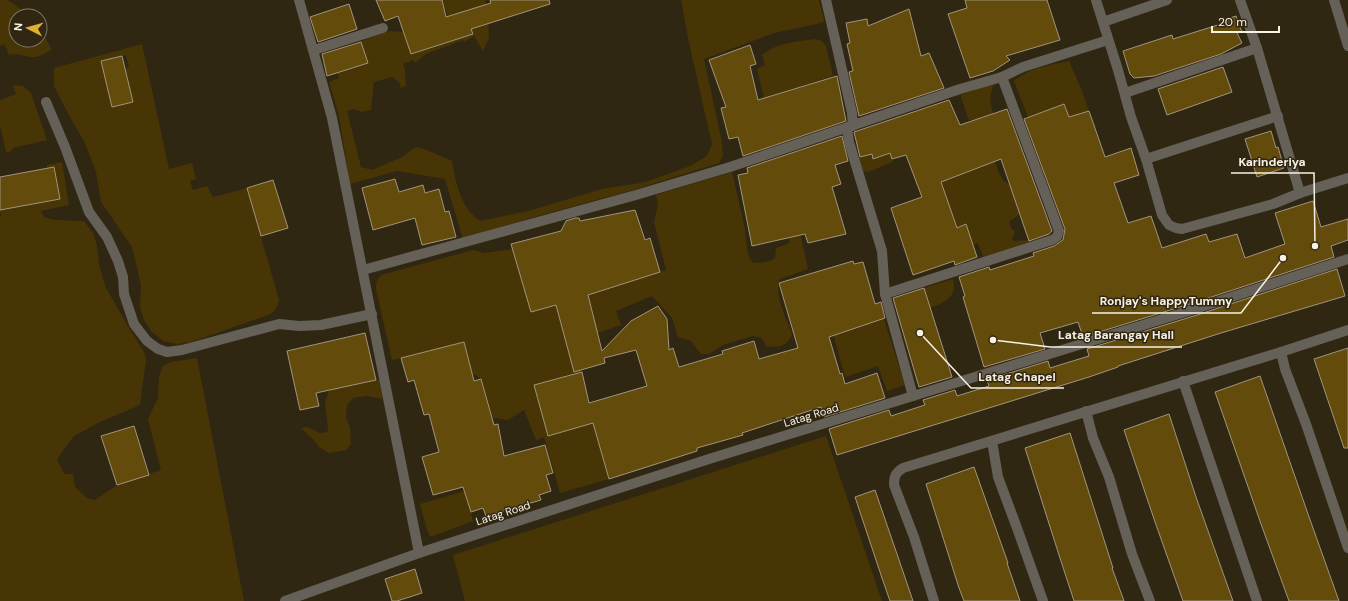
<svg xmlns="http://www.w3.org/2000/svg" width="1348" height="601" viewBox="0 0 1348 601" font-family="'DM Sans',sans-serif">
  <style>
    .green { fill: #473506; fill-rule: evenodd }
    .building { fill: #634b0c; stroke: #a0957e }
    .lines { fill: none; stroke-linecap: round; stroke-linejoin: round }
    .minor { stroke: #666158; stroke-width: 10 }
    .tertiary { stroke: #666158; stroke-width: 10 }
    .labels { text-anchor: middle; stroke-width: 3; stroke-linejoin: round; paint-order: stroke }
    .street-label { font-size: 11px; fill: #f8f2e5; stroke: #302713 }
    .leader { fill: none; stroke: #f8f2e5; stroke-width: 1.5 }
    .callout-dot { fill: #f8f2e5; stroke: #302713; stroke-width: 1.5 }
    .callout-label { font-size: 12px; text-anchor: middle; font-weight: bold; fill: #f8f2e5; stroke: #302713; stroke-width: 3; stroke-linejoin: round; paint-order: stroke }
  </style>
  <rect width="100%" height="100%" fill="#302713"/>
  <g class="green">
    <path d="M0,0H8L30,16H16V40H40V29L52,50C47,52 41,56 36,57C26,58 19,52 9,55L5,44L0,46Z"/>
    <path d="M442,0H485L488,14L489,38L483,51L474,36L464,42L463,40L426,54L415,63L413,60L403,64L405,70L406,86L401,88L399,82L392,77L374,82L371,110L362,112L354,109L347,111L361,167L372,170L402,157L416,147L424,149L452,161C456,183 460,207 480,221L528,211L602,189L646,182L690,166L707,156L712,144L689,43L681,0H819L824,20L823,22L817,24L774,33L704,59L722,142L723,155L719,163L633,190L534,217L463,239L445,179L397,171L350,184L339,116L329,82L339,78L337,73L368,63L361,41L390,31L403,32L411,54L471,35L448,17Z"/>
    <path d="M815,39L822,41L826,46L833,76L764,98L757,69L765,65L762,55C776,43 798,41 815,39Z"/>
    <path d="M142,44L169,169L192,163L196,179L190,181L193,190L207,186L213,197L247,188L279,300C277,308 276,311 268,315L191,342L177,344L163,341L151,331L144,320L140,307L141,286L137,267L132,247L101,202L96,172L84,141L71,119L54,86V68ZM126,55L129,67L125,68L133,102L112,107L101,61Z"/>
    <path d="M1069,61L1082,91L1095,130L1074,132L1064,104L1028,117L1014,81C1029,68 1050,65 1069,61Z"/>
    <path d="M992,84L993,85L990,99L993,114L980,119L969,120L960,95Z"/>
    <path d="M13,85L23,86L31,93L47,140L13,148L10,152L8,153L6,152L0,125V100L16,94Z"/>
    <path d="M880,124L893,162L868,172L863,171L859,159L860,156L871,152L873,159L885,155L876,129Z"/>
    <path d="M995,161C997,169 1001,182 1010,184L1020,214L1009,222L1011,228L1015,232L1012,239L1014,241L1030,240L1032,241L983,257L978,243L973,245L966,225L956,228L949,205L932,210L925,191L920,193L916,183L928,178Z"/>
    <path d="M62,162L69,205L41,211L44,217L55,220L84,221L93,233L97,246L99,264L105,286L129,328L144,352L146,360L140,405L100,422L74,436L57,459L64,474H73L75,487L87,498L95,500L117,485L161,470L148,419L158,398L159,377L163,366L171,362L197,358L244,601H0V217L1,216L0,211L2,209L60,199L54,167L47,168V165Z"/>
    <path d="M732,172L745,229L748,255L752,262C761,264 768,262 775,258L776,248L790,243L785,222L797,219L808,269L780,279L778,282C778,292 779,301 783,310C785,319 790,326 792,335C786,347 779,348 766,346L762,338L753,336L723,345L709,354H701L691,341L678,337L672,318L652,296L616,311L621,325L598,333L562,328L568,351L581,370L585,383L573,374L534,385L548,435L593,423L609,479L560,493L544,437L536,440L524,410L508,420L493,418L481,379L472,373L464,343L392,360L376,289C376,283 377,279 381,275L473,250L484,253L513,249L524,288L575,299L666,270L654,222L658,205L656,195Z"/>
    <path d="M953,279C958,297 945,302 930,308L924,288Z"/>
    <path d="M881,310L905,385L887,391L878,366L845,377L830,323L845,317L849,330L870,323Z"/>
    <path d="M376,380H379L383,399L366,396L353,398L347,405L346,417L350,428L351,444L346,450L329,453L319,447L313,439L301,428L307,427L320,433L328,432L327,419L325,403L329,391Z"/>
    <path d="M826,436L882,601H465L453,555Z"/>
    <path d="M465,491L473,521L433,536H430L428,533L420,504Z"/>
  </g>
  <g class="building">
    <path d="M376,0H442L446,17L491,3L490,0H549L550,4L471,29L473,34L411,54L398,16L385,21Z"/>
    <path d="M965,0H1047L1060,40L1006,56L1010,60L993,71L970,78L948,14L967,8Z"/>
    <path d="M349,4L357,29L318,42L310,17Z"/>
    <path d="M909,9L921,56L929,53L944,88L859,116L849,72L853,71L847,44L850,43L846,23L867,19L868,26Z"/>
    <path d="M1236,16L1242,32L1237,33L1242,43L1221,54L1154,76L1134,78L1130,74L1123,51L1172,35L1173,39L1221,24L1220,21Z"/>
    <path d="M361,42L368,63L327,76L322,54Z"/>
    <path d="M750,45L756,64L750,66L758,100L837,76L846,121L743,156L738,137L729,139L721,108L726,107L709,60Z"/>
    <path d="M122,56L133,102L112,107L101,61Z"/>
    <path d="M1223,67L1232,92L1167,115L1158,89Z"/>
    <path d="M949,100L960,125L1007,109L1052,231L1049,234L1029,241L1001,159L941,182L957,228L966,224L977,257L955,265L954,261L913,275L891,208L922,197L906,155L892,159L890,153L873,159L872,154L860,157L854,132Z"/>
    <path d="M1064,104L1069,117L1089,111L1105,157L1131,148L1139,175L1114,183L1128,223L1151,216L1162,248L1206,234L1209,242L1237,234L1245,258L1285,244L1275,213L1313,201L1321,227L1348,219V240L1331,246L1334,257L1193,303L1083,337L1078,322L1040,333L1045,349L984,367L963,297L965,296L959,277L989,267L990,270L1034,256L1033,253L1054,246L1063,240L1065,229L1024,119Z"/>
    <path d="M1271,131L1276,148L1278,147L1284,168L1257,177L1245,139Z"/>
    <path d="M842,136L848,161L835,165L841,184L832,187L846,234L808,243L805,234L752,246L738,175L748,173L747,168Z"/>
    <path d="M54,167L60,199L0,210V177Z"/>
    <path d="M395,179L399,192L423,185L425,193L439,189L445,212L449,211L456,237L422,245L415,218L373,230L362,188Z"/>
    <path d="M273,180L288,228L261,236L247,188Z"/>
    <path d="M635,210L645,240L650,238L660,272L588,295L602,351L631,321L658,306L667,319L669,350L673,348L679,367L723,354L722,351L754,341L759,359L798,348L779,283L853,261L854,264L863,262L875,304L881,302L885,318L829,337L840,374L842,373L845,384L877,373L885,398L824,417L821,407L742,433L743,435L697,448V451L609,479L593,423L548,436L534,385L582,372L589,403L647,386L636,350L604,358L605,363L574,372L556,305L531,312L511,244L561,231L566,221L575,218H579L580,221Z"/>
    <path d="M1337,269L1345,296L1221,333L1118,366V367L1089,377L837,455L829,429L889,410L891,416L925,405L923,400L955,390L957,396L989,386L987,380L1048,361L1050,368L1089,356L1087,349L1197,315Z"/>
    <path d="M924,288L952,377L919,387L893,298Z"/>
    <path d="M365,333L376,380L316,393L319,406L300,410L287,351Z"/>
    <path d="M464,342L474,381L481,379L494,425L498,424L504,456L545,445L553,473L546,475L551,491L539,495L541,500L486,516L483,508L471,512L463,487L433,495L422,457L439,452L429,414L424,415L414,380L408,382L401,358Z"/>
    <path d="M1348,348V448H1344L1314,359Z"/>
    <path d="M1260,376L1308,514L1339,601H1289L1261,524L1215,392Z"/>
    <path d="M1169,414L1196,497L1233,601H1183L1154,519L1124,430Z"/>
    <path d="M134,426L149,475L117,485L101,436Z"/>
    <path d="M1070,433L1113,568H1112L1124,601H1074L1059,555L1025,448Z"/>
    <path d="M974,467L1008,563H1007L1020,601H964L959,588L926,484Z"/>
    <path d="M875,490L898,557L913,601H890L882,578L855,497Z"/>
    <path d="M415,569L422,593L397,601H392L385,579Z"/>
  </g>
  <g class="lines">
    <g class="minor">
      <path d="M299,0L332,118L419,553"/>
      <path d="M826,0L852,113L853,126"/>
      <path d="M1096,0L1118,70L1131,117L1146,159L1162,215L1169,225L1176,228L1182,229L1193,226L1273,204L1300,193L1348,178"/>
      <path d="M1240,0L1257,48L1300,193"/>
      <path d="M1334,0L1348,46"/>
      <path d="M1103,22L1167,0"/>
      <path d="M314,50L383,28"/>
      <path d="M1125,93L1257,48"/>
      <path d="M46,102L65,147L89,212L107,237L118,261L123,277L124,294L134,324L147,341L158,349L167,352L182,350L279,324L299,326L321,325L372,314"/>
      <path d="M847,128L849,142L882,251L885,294L913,396"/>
      <path d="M1146,159L1278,116"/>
      <path d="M363,270L636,195L730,167L960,89L1002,77L1023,67L1108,40"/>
      <path d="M885,294L1052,240L1057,237L1059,231L1002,77"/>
      <path d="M1281,352L1285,369L1306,424L1348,548"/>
      <path d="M1183,381L1257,601"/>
      <path d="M1086,411L1093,438L1109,477L1132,554L1150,601"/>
      <path d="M992,441L998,477L1017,528L1043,601"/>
      <path d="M934,601L914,537L894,485C894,477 895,473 903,468L1281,352L1348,330"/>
    </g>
    <path class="tertiary" d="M285,601L419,553L709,459L1195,309L1348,259"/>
  </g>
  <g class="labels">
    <g class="street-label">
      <text transform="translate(811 415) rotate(-17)" y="4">Latag Road</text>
      <text transform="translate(503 513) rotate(-18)" y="4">Latag Road</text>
    </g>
  </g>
  <path class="leader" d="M1315 246L1314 173H1231M1283 258L1241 313H1092M993 340L1050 347H1182M920 333L971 388H1064"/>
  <g class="callout-dot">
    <circle cx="1315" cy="246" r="4"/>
    <circle cx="1283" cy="258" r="4"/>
    <circle cx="993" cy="340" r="4"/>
    <circle cx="920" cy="333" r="4"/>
  </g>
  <g class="callout-label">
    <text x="1272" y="166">Karinderiya</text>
    <text x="1166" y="305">Ronjay's HappyTummy</text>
    <text x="1116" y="339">Latag Barangay Hall</text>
    <text x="1017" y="381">Latag Chapel</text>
  </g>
  <g transform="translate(28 28) rotate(276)"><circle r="19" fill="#302713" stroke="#807867"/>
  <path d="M0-3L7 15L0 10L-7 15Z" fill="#e1af34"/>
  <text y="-6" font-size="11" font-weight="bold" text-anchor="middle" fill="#f8f2e5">N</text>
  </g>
  <path d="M1212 26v6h67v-6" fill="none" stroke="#f8f2e5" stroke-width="2"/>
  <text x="1218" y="26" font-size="12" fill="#f8f2e5" stroke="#302713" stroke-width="3" paint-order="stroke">20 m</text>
</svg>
